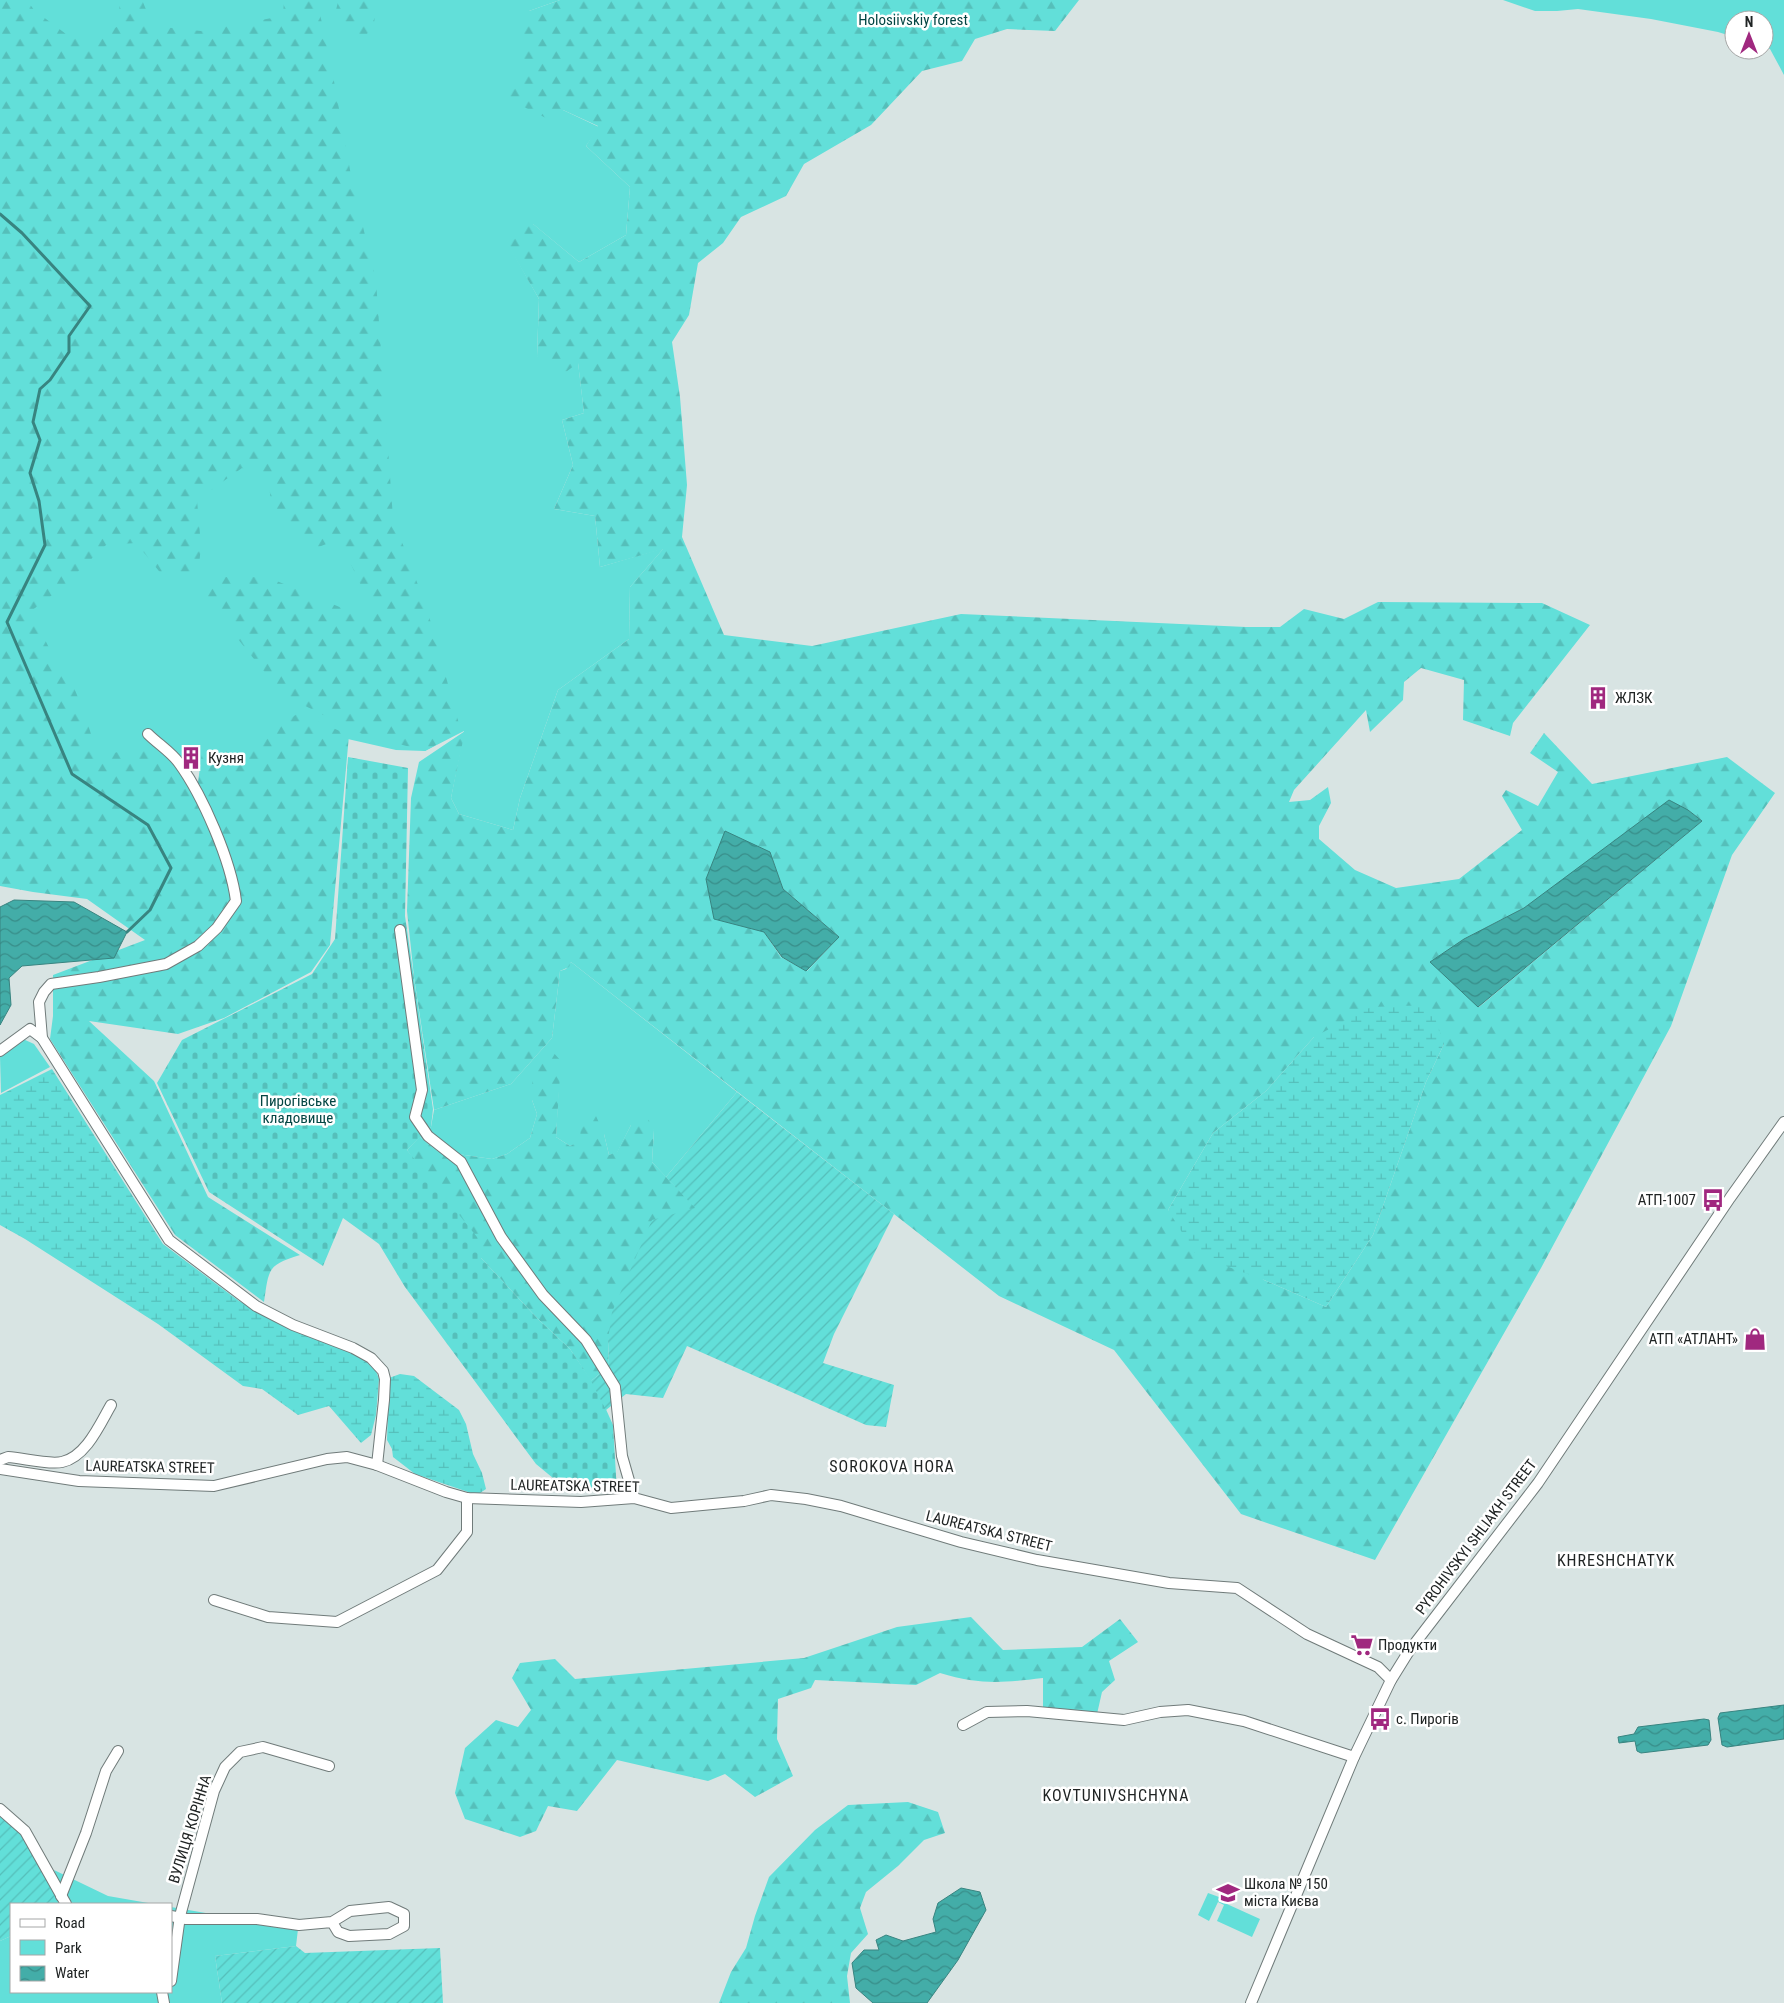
<svg xmlns="http://www.w3.org/2000/svg" width="1784" height="2003" viewBox="0 0 1784 2003" font-family="'Roboto Condensed',sans-serif">
  <style>
    .green { fill: #62dfd9 }
    .forest { fill: url(#forest-firs); fill-rule: evenodd }
    .wetland { fill: url(#wetland-marsh) }
    .cemetery { fill: url(#cemetery-stones) }
    .garden { fill: url(#garden-furrows) }
    .water { fill: url(#water-waves); stroke: #388480 }
    .lines { fill: none; stroke-linecap: round; stroke-linejoin: round }
    .stream { stroke: #388480; stroke-width: 3 }
    .minor-casing { stroke: #707b7a; stroke-width: 12 }
    .minor { stroke: #fff; stroke-width: 10 }
    .labels { text-anchor: middle; stroke-width: 5; stroke-linejoin: round; paint-order: stroke }
    .park-label { font-size: 15px; fill: #024543; stroke: #fff }
    .poi-label { font-size: 15px; fill: #202424; stroke: #fff; text-anchor: start }
    .street-label { font-size: 15px; fill: #202424; stroke: #fff }
    .neighbourhood-label { font-size: 16px; letter-spacing: 1px; fill: #202424; stroke: #fff }
  </style>
  <defs>
    <pattern id="forest-firs" width="22" height="20" patternUnits="userSpaceOnUse" patternTransform="scale(1.25)"><rect width="22" height="20" fill="#62dfd9"/><path d="M5 1l3.5 6h-7zM16 11l3.5 6h-7z" fill="#55bfba"/></pattern>
    <pattern id="wetland-marsh" width="20" height="14" patternUnits="userSpaceOnUse" patternTransform="scale(1.25)"><rect width="20" height="14" fill="#62dfd9"/><path d="M1 5h8M5 5V1M11 12h8M15 12V8" fill="none" stroke="#55bfba"/></pattern>
    <pattern id="cemetery-stones" width="16" height="16" patternUnits="userSpaceOnUse" patternTransform="scale(1.25)"><rect width="16" height="16" fill="#62dfd9"/><path d="M2 7V4a2 2 0 0 1 4 0v3zM10 15v-3a2 2 0 0 1 4 0v3z" fill="#55bfba"/></pattern>
    <pattern id="garden-furrows" width="10" height="10" patternUnits="userSpaceOnUse" patternTransform="scale(1.25)"><rect width="10" height="10" fill="#62dfd9"/><path d="M-1 1l2-2M0 10L10 0M9 11l2-2" fill="none" stroke="#55bfba"/></pattern>
    <pattern id="water-waves" width="16" height="10" patternUnits="userSpaceOnUse" patternTransform="scale(1.25)"><rect width="16" height="10" fill="#43ada8"/><path d="M0 5q4-4 8 0t8 0" fill="none" stroke="#388d89"/></pattern>
  </defs>
  <rect width="100%" height="100%" fill="#d8e4e3"/>
  <g class="green">
    <path d="M0,0H560L529,11L563,110L599,127L586,146L630,187L626,235L579,262L533,224L507,242L539,299L537,356L578,362L584,413L562,420L573,465L554,509L595,516L600,567L664,548L630,587L629,639L558,690L520,798L513,830L459,814L451,798L464,731L425,751L396,750L339,737L0,805Z"/>
    <path d="M1503,0H1784V75L1770,49L1764,47V20H1734V37L1718,32L1651,19L1578,9L1557,11H1535Z"/>
    <path d="M571,962L737,1092L666,1177L652,1162L654,1130L631,1125L617,1153L609,1155L604,1134L570,1146L556,1137L559,1081L532,1100L537,1114L530,1138L507,1154L492,1159L437,1151L420,1137L431,1127L434,1110L511,1084L552,1038L560,971L566,969Z"/>
    <path d="M23,1039L34,1044L50,1067L1,1093L0,1056Z"/>
    <path d="M54,1870L108,1896L154,1904H67Z"/>
    <path d="M1208,1893L1219,1897L1218,1900L1260,1919L1252,1937L1217,1921L1224,1905L1218,1902L1209,1921L1198,1915Z"/>
    <path d="M171,1907L298,1929L296,1946L215,1956L222,2003H0V1941L11,1936V1992H171Z"/>
  </g>
  <g class="forest">
    <path d="M0,0H27L34,10L66,34L95,40L118,26L120,0H142L153,26L201,31L283,16L284,0H317L332,70L352,181L376,281L393,518L427,609L461,731L425,751L362,734L283,695L205,598L220,577H267L342,608L371,612L364,592L339,539L311,550L272,507L268,480L242,468L197,500L201,546L198,575L163,576L136,543L106,545L59,590L31,611L51,652L71,681L83,709L98,756L157,744L197,790L202,752L253,746L298,713L349,735L330,945L311,972L224,1018L178,1034L89,1021L154,1081L208,1197L300,1255C267,1265 269,1269 264,1302L175,1235L50,1039L53,1016V975L145,940L87,899L33,892L0,886Z"/>
    <path d="M342,0H368C383,17 371,46 347,34C343,32 340,29 337,26L335,14L338,2Z"/>
    <path d="M560,0H1079L1055,31L1007,29L975,39L962,61L922,71L871,125L804,164L786,196L741,217L723,243L698,263L689,315L672,342L680,397L687,485L682,537L724,635L812,646L961,614L1246,627H1280L1304,609L1344,619L1378,602L1542,603L1590,625L1513,723L1510,736L1463,720L1464,680L1421,668L1404,682L1403,700L1370,732L1366,710L1294,790L1289,802L1310,800L1328,787L1331,803L1319,826V839L1355,870L1396,888L1459,879L1522,830L1502,796L1506,790L1538,806L1558,772L1530,753L1544,733L1592,784L1727,757L1775,793L1732,855L1671,1026L1541,1268L1375,1560L1241,1514L1114,1350L999,1296L571,962L569,967L560,971L552,1038L511,1084L434,1110L414,977L407,911L411,798L419,762L465,731L451,798L459,814L513,830L520,798L558,690L629,639L630,587L663,549L600,567L595,516L554,509L573,465L562,420L584,413L578,363L559,377L537,356L539,299L506,242L532,223L579,262L626,235L630,187L586,146L598,126L563,110L548,119L504,97L520,77L522,39L529,11ZM1688,810L1702,821L1479,1007L1431,962L1464,939L1524,908L1577,870ZM770,852L783,889L839,937L807,971L781,957L764,932ZM1314,1037L1444,1044L1426,1082L1373,1235L1326,1307L1264,1280L1168,1210L1213,1133L1266,1091Z"/>
    <path d="M552,1051L561,1061L556,1137L570,1146L580,1141L581,1120L596,1116L604,1134L609,1155L617,1152L631,1125L645,1113L654,1130L652,1162L696,1208L608,1340L609,1366L591,1381L570,1349L538,1319L481,1258L407,1150L420,1137L437,1151L492,1159L507,1154L530,1138L537,1114L532,1100V1082L543,1055Z"/>
    <path d="M971,1617L1003,1650L1082,1647L1120,1619L1138,1642L1109,1661L1115,1680L1102,1692L1097,1714L1043,1710V1678C1002,1683 980,1685 940,1673L916,1685L815,1680L811,1688L778,1699L777,1739L793,1776L755,1797L725,1774L708,1781L617,1760L577,1811L548,1806L536,1831L520,1837L465,1819L455,1793L465,1748L496,1720L518,1727L531,1710L512,1678L520,1663L555,1659L575,1679L804,1658L897,1627Z"/>
    <path d="M908,1802L938,1812L945,1833L924,1840L898,1866L866,1892L860,1908L868,1934L851,1953L847,1976L850,2003H719L731,1972L746,1948L755,1916L769,1877L815,1830L848,1805Z"/>
  </g>
  <g class="wetland">
    <path d="M1431,1005L1444,1044L1426,1082L1373,1235L1326,1307L1264,1280L1196,1255L1168,1210L1213,1133L1266,1091L1314,1037L1371,1007Z"/>
    <path d="M52,1069L163,1244L239,1301L290,1327L360,1356L376,1371L379,1379L376,1415L371,1435L361,1443L329,1406L298,1415L262,1389L243,1386L158,1324L25,1239L0,1225V1095Z"/>
    <path d="M400,1374L414,1376L459,1410L466,1424L473,1454L482,1473L486,1489L477,1495L415,1474L393,1457L392,1449L387,1440L389,1378Z"/>
  </g>
  <path class="cemetery" d="M348,757L408,768L405,916L433,1109L431,1127L407,1150L481,1242V1258L538,1319L570,1349L596,1387L613,1425L617,1492L559,1483L536,1464L405,1287L379,1244L343,1218L323,1266L209,1192L157,1083L182,1040L312,974L335,939Z"/>
  <g class="garden">
    <path d="M737,1092L894,1214L834,1334L823,1363L894,1385L886,1427L866,1425L687,1346L663,1398L626,1394L606,1410L591,1381L609,1366L608,1340L612,1312L652,1220L695,1208L666,1177Z"/>
    <path d="M0,1809L25,1831L66,1904H11V1936L0,1941Z"/>
    <path d="M296,1946L305,1953L440,1948L443,2003H222L215,1956Z"/>
  </g>
  <g class="water">
    <path d="M1669,800L1688,810L1702,821L1478,1007L1430,962L1464,939L1524,908Z"/>
    <path d="M725,831L770,852L783,889L839,937L806,971L782,957L764,932L714,919L706,879Z"/>
    <path d="M14,900L74,902L127,932L114,958L22,966L9,978L11,1005L0,1025V907Z"/>
    <path d="M1784,1705V1739L1727,1747L1722,1745L1718,1718L1720,1713Z"/>
    <path d="M1704,1719L1709,1720L1711,1740L1708,1745L1641,1753L1637,1751L1635,1741L1619,1743L1618,1737L1634,1734L1638,1727Z"/>
    <path d="M961,1888L980,1892L986,1910L958,1960L927,2003H873L856,1988L852,1963L864,1950H879L876,1940L886,1935L903,1941L936,1932L933,1919L938,1903Z"/>
  </g>
  <g class="lines">
    <path class="stream" d="M0,214L22,233L90,306L69,336V352L50,380L40,389L33,422L40,440L30,473L39,501L45,545L7,622L72,774L148,825L171,868L150,910L127,932"/>
    <defs>
      <g id="minor">
        <path d="M148,734C158,744 171,752 179,763C203,796 231,861 236,901L217,928L198,946L166,964L99,977L51,984L44,992L39,1002L42,1038L169,1240L256,1306L293,1325L353,1348L371,1358L383,1371L385,1379L384,1400L377,1465"/>
        <path d="M400,930L422,1090L415,1117L428,1136L461,1162L501,1237L543,1295L586,1340L615,1387L622,1456L634,1498"/>
        <path d="M0,1051L30,1029L42,1038"/>
        <path d="M0,1460L8,1457C23,1458 48,1465 62,1462C86,1457 100,1424 111,1405"/>
        <path d="M0,1469L79,1481L214,1486L327,1459L347,1457L377,1465L446,1492L467,1498L581,1502L634,1498L671,1508L744,1501L771,1495L806,1499L841,1506L961,1542L1037,1560L1169,1583L1237,1588L1307,1634L1378,1667L1391,1680"/>
        <path d="M214,1600L268,1617L337,1622L437,1570L467,1532V1498"/>
        <path d="M963,1725L987,1712L1027,1711L1124,1720L1160,1712L1188,1710L1244,1721L1354,1757"/>
        <path d="M0,1809L25,1831L66,1904"/>
        <path d="M61,1896L86,1833L106,1771L118,1751"/>
        <path d="M171,1916L186,1919H257L299,1925L332,1922L350,1911L389,1907L404,1914V1926L389,1934L349,1936L338,1932L332,1922"/>
        <path d="M171,1981L180,1916L214,1791L225,1767L240,1752L263,1747L329,1766"/>
        <path d="M162,1992L164,2003"/>
        <path d="M1251,2003L1354,1757L1391,1680L1409,1651L1538,1483L1730,1198L1784,1122"/>
      </g>
    </defs>
    <use href="#minor" class="minor-casing"/>
    <use href="#minor" class="minor"/>
  </g>
  <defs>
    <symbol id="building-bare" viewBox="-9 -9 18 18"><path d="M-4-6H4V6H1V3H-1V6H-4ZM-2.5-4.3h1.7v1.8h-1.7ZM.8-4.3h1.7v1.8H.8ZM-2.5-1h1.7V.8h-1.7ZM.8-1h1.7V.8H.8Z" fill="#a0287f" stroke="#fff" stroke-width="2.5" paint-order="stroke"/></symbol>
    <symbol id="bus-bare" viewBox="-9 -9 18 18"><path d="M-5-6H5V4H4V6H2V4H-2V6H-4V4H-5ZM-3.5-4V0h7V-4ZM-3.5 1.2v1.5H-2V1.2ZM2 1.2v1.5H3.5V1.2Z" fill="#a0287f" stroke="#fff" stroke-width="2.5" paint-order="stroke"/></symbol>
    <symbol id="shop-bare" viewBox="-9 -9 18 18"><path d="M-5-2.5h2.3a2.7 3.5 0 0 1 5.4 0H5L5.5 6h-11ZM-1.5-2.5h3a1.5 2.3 0 0 0-3 0Z" fill="#a0287f" stroke="#fff" stroke-width="2.5" paint-order="stroke"/></symbol>
    <symbol id="supermarket-bare" viewBox="-9 -9 18 18"><path d="M-6-5.5h2.5l.6 2H6L4.5 2H-2.5L-4.4-4H-6ZM-1.5 3.2a1.3 1.3 0 1 0 .1 0ZM3 3.2a1.3 1.3 0 1 0 .1 0Z" fill="#a0287f" stroke="#fff" stroke-width="2.5" paint-order="stroke"/></symbol>
    <symbol id="school-bare" viewBox="-9 -9 18 18"><path d="M0-5L7-2L0 1L-7-2ZM-4 1L0 2.5L4 1V4Q0 6-4 4Z" fill="#a0287f" stroke="#fff" stroke-width="2.5" paint-order="stroke"/></symbol>
  </defs>
  <g fill-rule="evenodd">
    <use href="#building-bare" x="1582" y="682" width="32" height="32"/>
    <use href="#building-bare" x="175" y="742" width="32" height="32"/>
    <use href="#bus-bare" x="1697" y="1184" width="32" height="32"/>
    <use href="#shop-bare" x="1739" y="1323" width="32" height="32"/>
    <use href="#supermarket-bare" x="1346" y="1629" width="32" height="32"/>
    <use href="#bus-bare" x="1364" y="1703" width="32" height="32"/>
    <use href="#school-bare" x="1212" y="1877" width="32" height="32"/>
  </g>
  <g class="labels">
    <g class="park-label">
      <text x="913" y="25">Holosiivskiy forest</text>
      <text x="298" y="1106">Пирогівське<tspan x="298" dy="17">кладовище</tspan></text>
    </g>
    <g class="poi-label">
      <text x="1615" y="703">ЖЛЗК</text>
      <text x="208" y="763">Кузня</text>
      <text x="1696" y="1205" text-anchor="end">АТП-1007</text>
      <text x="1738" y="1344" text-anchor="end">АТП «АТЛАНТ»</text>
      <text x="1378" y="1650">Продукти</text>
      <text x="1396" y="1724">с. Пирогів</text>
      <text x="1244" y="1889">Школа № 150<tspan x="1244" dy="17">міста Києва</tspan></text>
    </g>
    <g class="street-label">
      <text transform="translate(150 1467) rotate(1)" y="5">LAUREATSKA STREET</text>
      <text transform="translate(575 1486) rotate(1)" y="5">LAUREATSKA STREET</text>
      <text transform="translate(989 1531) rotate(14)" y="5">LAUREATSKA STREET</text>
      <text transform="translate(1476 1537) rotate(-53)" y="5">PYROHIVSKYI SHLIAKH STREET</text>
      <text transform="translate(190 1829) rotate(-73)" y="5">ВУЛИЦЯ КОРІННА</text>
    </g>
    <g class="neighbourhood-label">
      <text x="892" y="1472">SOROKOVA HORA</text>
      <text x="1616" y="1566">KHRESHCHATYK</text>
      <text x="1116" y="1801">KOVTUNIVSHCHYNA</text>
    </g>
  </g>
  <rect x="10" y="1903" width="162" height="90" fill="#ffffff" stroke="#a6a7a7"/>
  <rect x="20" y="1919" width="25" height="8" fill="#ffffff" stroke="#a6a7a7"/>
  <text x="55" y="1928" font-size="15" fill="#202424">Road</text>
  <rect x="20" y="1940" width="25" height="15" fill="#62dfd9" stroke="#a6a7a7"/>
  <text x="55" y="1953" font-size="15" fill="#202424">Park</text>
  <rect x="20" y="1966" width="25" height="15" fill="url(#water-waves)" stroke="#a6a7a7"/>
  <text x="55" y="1978" font-size="15" fill="#202424">Water</text>
  <g transform="translate(1749 35)"><circle r="24" fill="#ffffff" stroke="#a6a7a7"/>
  <path d="M0-4L9 19L0 12L-9 19Z" fill="#a0287f"/>
  <text y="-8" font-size="14" font-weight="bold" text-anchor="middle" fill="#202424">N</text>
  </g>
</svg>
